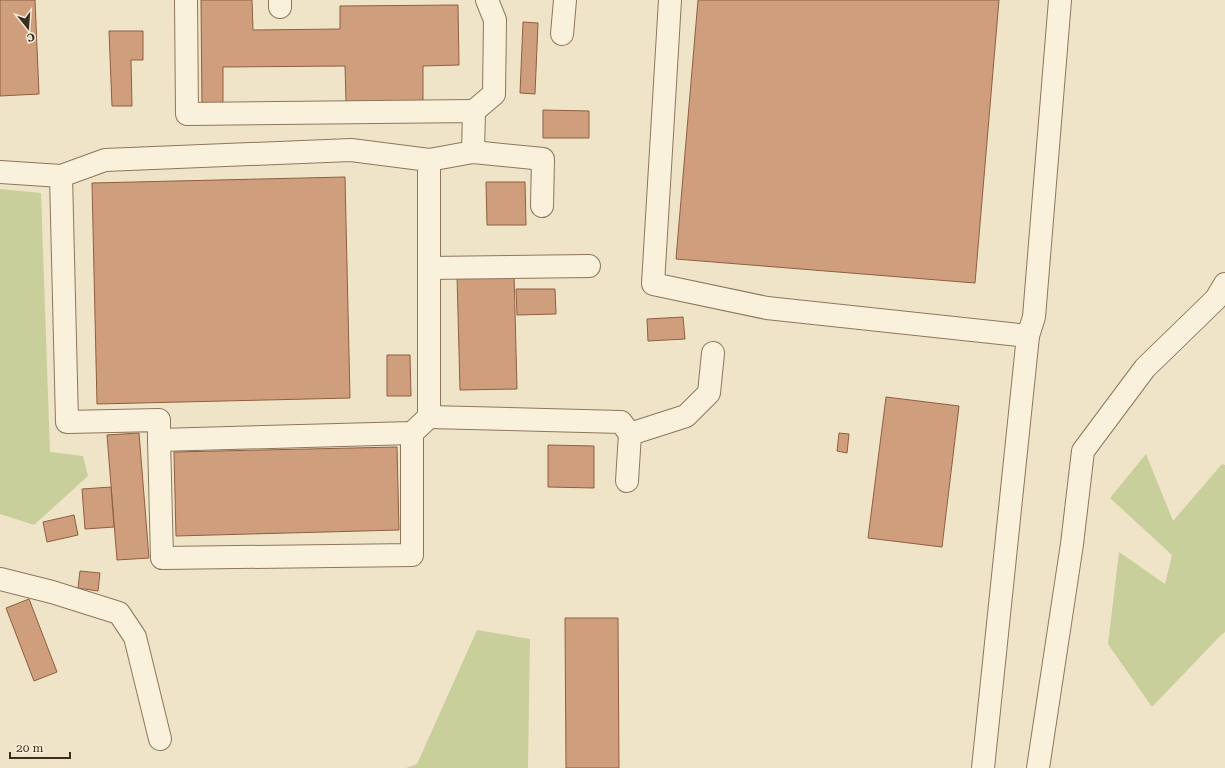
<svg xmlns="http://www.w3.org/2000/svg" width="1225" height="768" viewBox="0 0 1225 768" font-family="'Roboto Serif',serif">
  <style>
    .green { fill: #c9cf9b }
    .building { fill: #cf9f7d; stroke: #8d5f41 }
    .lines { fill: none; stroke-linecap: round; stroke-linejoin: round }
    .minor-casing { stroke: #8d765c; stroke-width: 24 }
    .minor { stroke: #faf1dc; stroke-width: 22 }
  </style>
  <rect width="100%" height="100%" fill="#f0e4c8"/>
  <g class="green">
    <path d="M0,189L41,193L50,452L83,456L88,476L34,525L0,514Z"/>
    <path d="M1146,454L1173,521L1222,464L1225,465V632L1220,636L1152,707L1108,644L1119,552L1165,584L1172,555L1110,498Z"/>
    <path d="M477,630L530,639L528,768H406L417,764Z"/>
  </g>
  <g class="building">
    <path d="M0,0H35L39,94L0,96Z"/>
    <path d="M201,0H252L253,30L340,29V6L458,5L459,65L423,66V101L346,102L345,66L223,67V107H202Z"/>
    <path d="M698,0H999L975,283L676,259Z"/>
    <path d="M523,22L538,23L535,94L520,93Z"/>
    <path d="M109,31H143V60H131L132,106H112Z"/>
    <path d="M543,110L589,111V138H543Z"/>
    <path d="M345,177L350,398L97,404L92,183Z"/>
    <path d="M486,182H525L526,225H487Z"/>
    <path d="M514,273L517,389L460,390L457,275Z"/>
    <path d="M516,289H555L556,314L517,315Z"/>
    <path d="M683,317L685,339L648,341L647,319Z"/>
    <path d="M387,355H410L411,396H387Z"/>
    <path d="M886,397L959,406L942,547L868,538Z"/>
    <path d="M139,433L149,558L117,560L107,435Z"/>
    <path d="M839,433L849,434L847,453L837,451Z"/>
    <path d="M548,445L594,446V488L548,487Z"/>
    <path d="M397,447L399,530L176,536L174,452Z"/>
    <path d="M111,487L114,527L85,529L82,489Z"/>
    <path d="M74,515L78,535L47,542L43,522Z"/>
    <path d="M80,571L100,573L98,591L78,588Z"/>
    <path d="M29,599L57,672L34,681L6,608Z"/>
    <path d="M565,618H618L619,768H566Z"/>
  </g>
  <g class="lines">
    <defs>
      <g id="minor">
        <path d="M186,0L187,114L474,111L473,152"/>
        <path d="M280,0V7"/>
        <path d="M670,0L653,284L767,308L1028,336"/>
        <path d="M562,34L565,0"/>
        <path d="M474,111L494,94L495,20L487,0"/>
        <path d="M429,160V417L412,433L159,440V420L67,422L61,176L105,160L351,150L429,160L473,152L543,159L542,206"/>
        <path d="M0,172L61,176"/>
        <path d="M429,268L589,266"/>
        <path d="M429,417L621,422L630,434L627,481"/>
        <path d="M630,434L686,416L709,393L713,353"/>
        <path d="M159,440L162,558L412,555V433"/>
        <path d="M0,579L52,592L119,613L135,637L160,739"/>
        <path d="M983,768L1028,336L1034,317L1060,0"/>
        <path d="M1038,768L1072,544L1083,451L1145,368L1216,299L1225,284"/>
      </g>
    </defs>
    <use href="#minor" class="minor-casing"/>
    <use href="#minor" class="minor"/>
  </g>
  <g transform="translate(28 28) rotate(163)" stroke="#f7eed8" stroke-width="3" paint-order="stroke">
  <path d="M0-3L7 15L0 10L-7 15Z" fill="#3d2e20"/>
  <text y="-6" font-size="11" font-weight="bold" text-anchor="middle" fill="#3d2e20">С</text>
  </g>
  <path d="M10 752v6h60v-6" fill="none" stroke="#3d2e20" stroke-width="2"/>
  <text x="16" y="752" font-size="12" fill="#3d2e20" stroke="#f7eed8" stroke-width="3" paint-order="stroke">20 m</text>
</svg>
